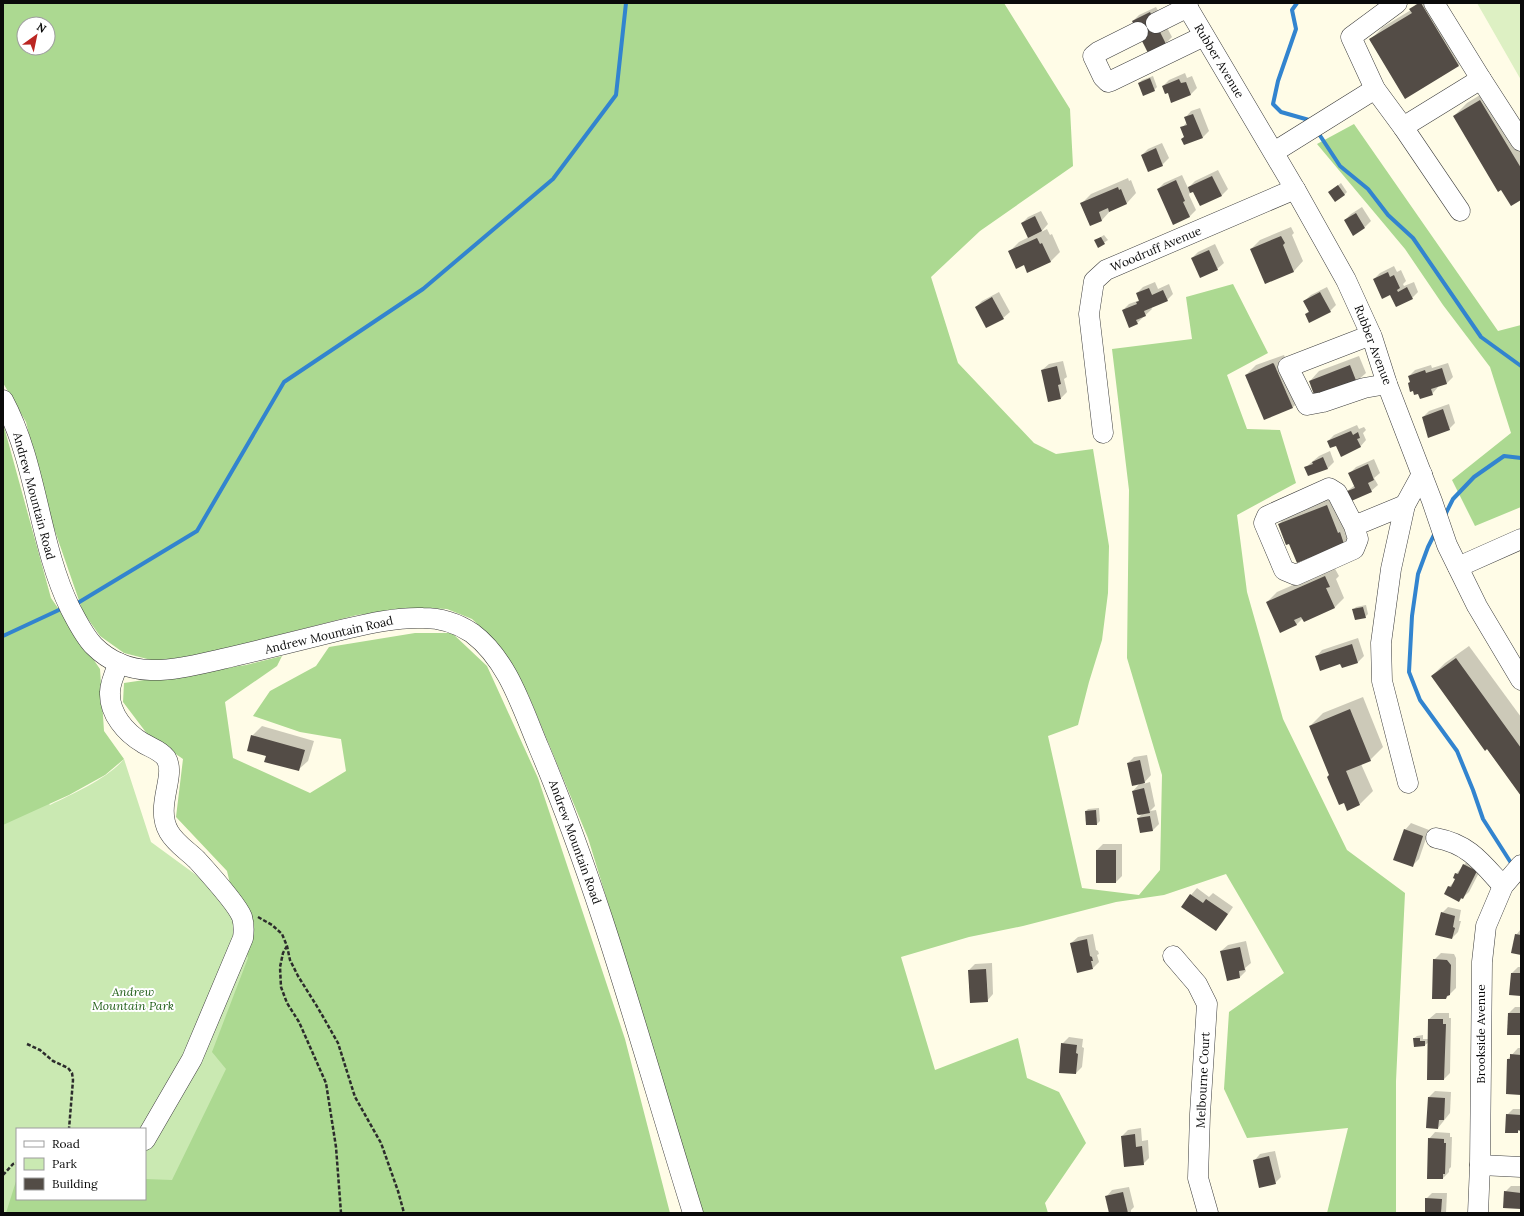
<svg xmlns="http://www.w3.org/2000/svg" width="1524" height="1216" viewBox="0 0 1524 1216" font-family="Lora,serif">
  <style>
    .green { fill: #cae9b2; fill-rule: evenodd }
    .forest { fill: #acd991; fill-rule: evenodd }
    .pitch { fill: #ddf0c3 }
    .shadow { fill: #0003 }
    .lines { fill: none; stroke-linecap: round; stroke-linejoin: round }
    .stream { stroke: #3284cf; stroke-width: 4 }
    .building { fill: #534c46 }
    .minor-casing { stroke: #3d3d3d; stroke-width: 21 }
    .path { stroke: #2c2c2c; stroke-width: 2.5; stroke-dasharray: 4 2; stroke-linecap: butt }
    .minor { stroke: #fff; stroke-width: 20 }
    .labels { text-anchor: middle; stroke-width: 4; stroke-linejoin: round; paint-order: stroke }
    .street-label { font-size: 12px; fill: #0a0a0a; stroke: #fff }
    .park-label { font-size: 12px; font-style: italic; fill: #24611b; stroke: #fff }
  </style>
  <rect width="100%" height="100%" fill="#fffce7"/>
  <path class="green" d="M124,759L151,842L203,880L305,1000L394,1213H3V803L35,786L50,805C74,793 107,779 124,759ZM17,1129H145V1199H17Z"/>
  <g class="forest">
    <path d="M3,3H1004L1070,109L1073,166L980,231L931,277L958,363L1034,443L1056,454L1093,449L1109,546L1108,593L1102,640L1089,682L1078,725L1048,736L1082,888L1139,895L1160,870L1162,775L1127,658L1129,490L1112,349L1192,339L1186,297L1233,284L1268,353L1227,375L1247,429L1280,430L1296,483L1237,515L1247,592L1283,719L1347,850L1405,893L1396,1081V1213H1327L1348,1128L1247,1138L1224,1089L1229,1012L1284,973L1226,874L1164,895L1116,902L1023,926L969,937L901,957L935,1070L1018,1038L1027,1078L1059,1092L1086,1143L1045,1203L1048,1213H703L588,838L528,694L494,640L472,619L447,609L421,608L357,615L200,655L155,661L124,653L100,636L83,612L47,508L26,422L3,383ZM24,24H48V48H24Z"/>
    <path d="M1354,124L1498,331L1521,325V507L1475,526L1452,480L1511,433L1490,367L1443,305L1405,249L1317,144Z"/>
    <path d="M3,423L51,598L100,669L104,731L124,759L105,775L69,795L3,825Z"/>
    <path d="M415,633H452L487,666L538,778L625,1039L670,1213H6L17,1178V1199H145V1179L172,1180L226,1069L212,1052L248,958L227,871L176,817L183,759L148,735L123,702L124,683L246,665L282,656L277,666L225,702L233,758L310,793L346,771L341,739L300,732L253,716L270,691L316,666L329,647Z"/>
  </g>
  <path class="pitch" d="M1477,3H1521V80Z"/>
  <g class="shadow">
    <path d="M1417,3H1442L1472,52L1459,65L1406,97L1370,40L1383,27L1411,10Z"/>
    <path d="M1156,7L1172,37L1166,43L1133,21L1139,15Z"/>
    <path d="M1185,73L1187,78L1192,76L1197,88L1191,94L1172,102L1168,92L1163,86L1169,80Z"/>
    <path d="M1153,76L1157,87L1154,90L1139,83L1142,80Z"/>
    <path d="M1493,87L1521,134V199L1454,116L1467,103Z"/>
    <path d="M1200,108L1209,131L1203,137L1185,144V136L1182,128L1187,122L1185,118L1191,111Z"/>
    <path d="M1162,143L1169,158L1162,165L1142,155L1148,149Z"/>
    <path d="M1218,170L1228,189L1222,195L1200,205L1194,190L1190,192L1189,195L1196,210L1189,217L1158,189L1164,183L1182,175L1188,188L1195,181Z"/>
    <path d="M1128,178L1129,181L1131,180L1136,193L1127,203L1111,210L1102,220L1090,225L1081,204L1091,194Z"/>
    <path d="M1341,183L1347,192L1344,195L1332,190Z"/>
    <path d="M1362,207L1371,221L1365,227L1345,220L1351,214Z"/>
    <path d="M1041,211L1048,224L1041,232L1047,229L1050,235L1052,234L1060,252L1050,262L1024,264L1009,252L1019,242L1029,237L1022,223L1028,217Z"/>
    <path d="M1291,227L1294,233L1292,235L1303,261L1294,271L1265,283L1251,249L1260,240Z"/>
    <path d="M1104,235L1108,240L1099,246L1096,240Z"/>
    <path d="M1215,244L1224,263L1217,269L1192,258L1198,252Z"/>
    <path d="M1394,266L1397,272L1401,270L1406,281L1403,284L1404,286L1414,282L1418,292L1412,298L1391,293L1374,279L1380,273Z"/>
    <path d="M1155,282L1158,289L1169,284L1173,294L1167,300L1151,307L1152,309L1137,323L1123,310L1129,304L1140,300L1137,293L1143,287Z"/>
    <path d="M1327,287L1336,305L1330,311L1306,314L1309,311L1304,301L1311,295Z"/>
    <path d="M999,292L1010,312L1003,318L976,307L982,301Z"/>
    <path d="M1284,355L1302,398L1293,407L1246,375L1256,365Z"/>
    <path d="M1359,356L1366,373L1356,382L1310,381L1319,371Z"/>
    <path d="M1063,361L1067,377L1064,379L1067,392L1061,398L1042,370L1049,364Z"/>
    <path d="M1448,363L1453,377L1447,383L1438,386V387L1432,394L1419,392L1411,381L1409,376L1415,370L1431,365L1432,368Z"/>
    <path d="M1449,404L1455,423L1449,429L1423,417L1429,411Z"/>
    <path d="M1357,425L1359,429L1364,427L1366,430L1363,433L1366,440L1360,447L1336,444L1328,441L1334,435Z"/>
    <path d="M1330,451L1334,462L1328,468L1309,474L1306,467L1319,456Z"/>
    <path d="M1374,459L1380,473L1374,478L1378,485L1371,491L1346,492L1355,485L1350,473L1356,467Z"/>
    <path d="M1336,496L1353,534L1344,543L1290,542L1279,524L1288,514Z"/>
    <path d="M1334,567L1339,576L1336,579L1344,598L1335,607L1303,618L1296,625L1267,602L1277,592Z"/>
    <path d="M1366,605L1368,614L1365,617L1353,610L1356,607Z"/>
    <path d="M1358,638L1364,656L1358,662L1342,667L1341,663L1316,657L1322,650Z"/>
    <path d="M1469,646L1521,717V794L1432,676L1445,663Z"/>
    <path d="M1363,697L1383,747L1370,760L1361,764L1373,791L1360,804L1330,775L1310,726L1323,713Z"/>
    <path d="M262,726L314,741L308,761L298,770L267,756L252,736Z"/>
    <path d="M1147,755L1151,775L1143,784L1150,782L1155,806L1150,811L1156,810L1159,824L1153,830L1138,818L1143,813L1133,791L1141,782L1128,763L1134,757Z"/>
    <path d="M1099,808L1100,821L1097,824H1087L1086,811L1088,809Z"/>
    <path d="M1411,823L1429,830L1419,859L1413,865L1405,830Z"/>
    <path d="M1103,844H1122V876L1116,882L1097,850Z"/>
    <path d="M1470,858L1483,865L1469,892L1459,901L1449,887L1455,881L1456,874Z"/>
    <path d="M1197,888L1209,897L1213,893L1233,907L1222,923L1216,929L1191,895Z"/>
    <path d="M1448,907L1461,910L1459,921H1461L1458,932L1452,938L1442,913Z"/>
    <path d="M1521,929V954L1516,935Z"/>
    <path d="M1093,934L1096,950L1098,951L1099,954L1097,955L1099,962L1093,968L1071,943L1078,937Z"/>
    <path d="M1246,941L1251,963L1245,968L1246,971L1240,977L1221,951L1228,945Z"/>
    <path d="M1441,953L1454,954L1456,958V988L1446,998L1434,960Z"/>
    <path d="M992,963L993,994L987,1001L969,970L975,964Z"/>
    <path d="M1518,967H1521V995L1510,994L1512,973Z"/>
    <path d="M1515,1007H1521V1034L1509,1013Z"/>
    <path d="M1436,1013H1449V1018H1451L1450,1073L1444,1079L1429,1042L1425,1045L1415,1046L1414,1038L1417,1036L1423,1035V1039H1429V1019Z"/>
    <path d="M1069,1037L1083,1039L1082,1047L1084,1048L1082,1067L1076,1073L1062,1044Z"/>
    <path d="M1518,1048H1521V1094L1508,1059Z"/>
    <path d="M1435,1091L1451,1092L1450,1113L1438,1128L1427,1127L1429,1097Z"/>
    <path d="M1513,1109H1521V1130L1517,1132L1507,1115Z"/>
    <path d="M1141,1128L1142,1141L1148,1140L1149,1158L1143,1164L1122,1136L1128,1130Z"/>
    <path d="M1435,1132L1450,1133V1137H1452L1451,1167L1449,1169V1172L1443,1178L1429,1139Z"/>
    <path d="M1275,1151L1281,1177L1275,1183L1254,1161L1260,1154Z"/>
    <path d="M1511,1186H1521V1208L1505,1192Z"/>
    <path d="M1129,1187L1134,1207L1131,1210V1213H1110L1106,1197L1112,1190Z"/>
    <path d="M1432,1193H1447L1446,1213H1426V1199Z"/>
  </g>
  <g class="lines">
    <g class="stream">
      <path d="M1297,3L1292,10L1296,29L1278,81L1273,104L1281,112L1309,120L1311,122"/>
      <path d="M1317,131L1340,166L1368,189L1388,215L1413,238L1481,337L1521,366"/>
      <path d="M1444,517L1453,499L1474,477L1504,456L1521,458"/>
      <path d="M1435,533L1428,547L1418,574L1412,616L1409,672L1420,700L1457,751L1473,790L1483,819L1513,866"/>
      <path d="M76,604L197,531L284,382L423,289L553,179L616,95L626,3"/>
      <path d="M3,636L61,609"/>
    </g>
  </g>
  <g class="building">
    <path d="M1419,3H1421L1459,66L1405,99L1369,39L1412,13L1409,9Z"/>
    <path d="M1150,12L1166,44L1148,53L1132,21Z"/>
    <path d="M1150,78L1155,91L1143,96L1138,83Z"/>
    <path d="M1179,79L1181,83L1186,82L1191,95L1171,103L1168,93L1165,94L1162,86Z"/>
    <path d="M1480,100L1521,168V200L1511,206L1501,190L1498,192L1453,116Z"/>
    <path d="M1193,114L1203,138L1184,145L1181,139L1184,137L1180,127L1187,125L1184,117Z"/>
    <path d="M1156,148L1163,166L1148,172L1141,155Z"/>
    <path d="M1212,176L1222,196L1200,206L1193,192L1190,193L1188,187Z"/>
    <path d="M1176,180L1185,201L1183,202L1190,217L1173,225L1157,189Z"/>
    <path d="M1338,185L1345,195L1335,202L1328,192Z"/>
    <path d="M1118,187L1119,190L1121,189L1127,204L1109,212L1108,208L1099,212L1102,221L1090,226L1080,203Z"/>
    <path d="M1356,213L1365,228L1353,236L1344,220Z"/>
    <path d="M1035,216L1042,231L1028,238L1021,223Z"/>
    <path d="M1281,236L1285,243L1283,245L1294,272L1265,284L1250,249Z"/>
    <path d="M1101,237L1105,244L1098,248L1094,240Z"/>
    <path d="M1037,238L1040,244L1042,243L1051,262L1027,273L1024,265L1016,269L1008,251Z"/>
    <path d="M1209,250L1218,270L1200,278L1191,258Z"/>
    <path d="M1388,272L1390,277L1394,275L1400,288L1397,290L1398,292L1407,287L1413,299L1396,307L1390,295L1382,299L1373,279Z"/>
    <path d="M1149,288L1152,295L1163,290L1168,301L1144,311L1146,316L1136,320L1138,324L1129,328L1122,310L1137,304L1136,302L1139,301L1136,293Z"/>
    <path d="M1320,292L1331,312L1309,323L1305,314L1309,312L1303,301Z"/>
    <path d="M992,297L1004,319L986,328L975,307Z"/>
    <path d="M1273,363L1274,364L1293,408L1264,420L1245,375Z"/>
    <path d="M1350,365L1357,383L1316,400L1309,381Z"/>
    <path d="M1057,366L1061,384L1058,385L1061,399L1048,402L1041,370Z"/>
    <path d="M1442,368L1447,384L1431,389L1433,395L1420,399L1418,394L1414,395L1413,391L1410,392L1408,383L1410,382L1408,376L1425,370L1426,373Z"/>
    <path d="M1443,409L1450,430L1428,438L1422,417Z"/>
    <path d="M1351,431L1353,435L1358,432L1360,438L1357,439L1361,447L1341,457L1336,446L1330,448L1327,441Z"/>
    <path d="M1323,457L1328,469L1308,476L1304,467L1313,464L1312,462Z"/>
    <path d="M1368,464L1374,480L1368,483L1372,492L1349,502L1345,492L1355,488L1348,473Z"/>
    <path d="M1327,505L1338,533L1340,532L1344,544L1297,563L1289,544L1286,545L1278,524Z"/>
    <path d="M1325,576L1330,587L1326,588L1335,608L1304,622L1301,617L1294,620L1297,625L1280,633L1266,602Z"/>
    <path d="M1363,607L1366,618L1355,620L1352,609Z"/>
    <path d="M1352,644L1358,663L1342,668L1340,664L1320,671L1315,656Z"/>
    <path d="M1456,658L1521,748V796L1487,749L1485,751L1431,676Z"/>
    <path d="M1350,709L1371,761L1346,771L1360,805L1347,811L1344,803L1339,805L1327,777L1329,775L1309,726Z"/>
    <path d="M251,735L305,750L299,771L264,762L266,756L247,751Z"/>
    <path d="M1140,760L1145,783L1132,786L1127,763Z"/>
    <path d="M1144,788L1150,813L1139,815L1137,814L1132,791Z"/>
    <path d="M1096,810L1097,825H1086L1085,811Z"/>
    <path d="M1150,816L1153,831L1140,833L1137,818Z"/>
    <path d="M1404,829L1423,836L1413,867L1393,860Z"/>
    <rect x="1096" y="850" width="20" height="33"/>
    <path d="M1463,864L1477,871L1463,899L1461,898L1459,902L1444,894L1448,886L1451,887L1455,879L1453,878L1455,873L1458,874Z"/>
    <path d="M1190,894L1203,903L1206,899L1228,914L1216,931L1181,907Z"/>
    <path d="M1441,912L1455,916L1453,927L1455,928L1452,939L1435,935Z"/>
    <path d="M1515,934L1521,935V955L1511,953Z"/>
    <path d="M1087,939L1090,956L1092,957L1093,961H1091L1093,969L1077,973L1070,943Z"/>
    <path d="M1240,947L1245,970L1239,971L1240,978L1227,981L1220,951Z"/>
    <path d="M1433,959L1447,960L1451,965L1450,995L1447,996L1446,999H1432Z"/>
    <path d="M986,969L988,1002L970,1003L968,970Z"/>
    <path d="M1511,973H1521V996L1509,995Z"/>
    <path d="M1508,1013H1521V1035H1507Z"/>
    <path d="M1428,1019H1443V1024H1446L1444,1080H1427Z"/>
    <path d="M1413,1038H1420V1041H1425V1046L1414,1047Z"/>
    <path d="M1061,1043L1077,1045L1076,1053L1078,1054L1076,1074L1059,1073Z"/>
    <path d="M1510,1054L1521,1055V1095L1506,1094L1507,1059H1510Z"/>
    <path d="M1428,1097L1445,1098L1444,1120H1439L1438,1129L1426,1128Z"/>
    <path d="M1506,1114L1521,1115V1131L1518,1130V1133H1505Z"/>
    <path d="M1135,1134L1136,1147L1142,1146L1144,1165L1124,1167L1121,1136Z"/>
    <path d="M1428,1138L1444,1139V1143H1446L1445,1174H1443V1179H1427Z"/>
    <path d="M1269,1156L1276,1184L1259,1188L1253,1160Z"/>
    <path d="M1504,1191L1521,1193V1209L1503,1208Z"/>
    <path d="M1123,1192L1128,1213H1109L1105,1196Z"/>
    <path d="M1425,1198L1442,1199L1441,1213H1425Z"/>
  </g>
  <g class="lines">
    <defs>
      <g id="minor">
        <path d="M1185,3L1295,189L1346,280L1372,337L1387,384L1432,501L1447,545L1477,606L1521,680"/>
        <path d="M1397,3L1351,37L1375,89L1403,127L1481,79L1434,3"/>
        <path d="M1156,23L1188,7"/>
        <path d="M1138,32L1098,52L1093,56L1103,77L1108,82L1111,81L1204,36"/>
        <path d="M1481,79L1521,141"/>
        <path d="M1403,127L1460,211"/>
        <path d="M1274,152L1375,89"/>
        <path d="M1371,335L1288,367L1307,405L1323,402L1364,388L1387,384"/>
        <path d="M3,400C38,465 38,542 70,608C77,621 84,636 94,646C131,683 177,669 222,659C261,650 301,640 341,630C367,624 396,617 423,618C441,618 457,623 472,633C508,660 522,708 539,748C603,899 644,1057 693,1213"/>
        <path d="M1103,433L1089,314L1094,281L1106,270L1295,189"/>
        <path d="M1354,526L1358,539L1354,549L1296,575L1284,570L1264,523L1267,516L1329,488L1337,493L1354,526L1405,505"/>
        <path d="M1458,567L1521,539"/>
        <path d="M119,663C115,672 110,683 110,692C109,714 126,733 143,743C151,748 160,750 166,758C177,776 154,806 169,832C176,844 188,851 197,860C207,871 237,904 242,917C244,924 244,931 243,938L192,1059L145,1140"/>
        <path d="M1408,783L1382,681L1381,643L1391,569L1405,505L1422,474"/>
        <path d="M1436,838C1469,844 1482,863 1503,886"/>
        <path d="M1173,956L1197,984L1207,1004L1200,1114L1198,1178L1208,1213"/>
        <path d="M1480,1165L1521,1167"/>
        <path d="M1478,1213L1480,1165L1482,962L1486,926L1503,886L1521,865"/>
      </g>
    </defs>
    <use href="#minor" class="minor-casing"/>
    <g class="path">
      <path d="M258,917L272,925L282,934L287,946L290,960L298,976L318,1008L338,1043L355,1097L381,1143L398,1191L404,1213"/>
      <path d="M287,946L283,953L280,967L281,987L287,1003L299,1022L326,1083L336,1147L341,1213"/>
      <path d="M27,1044L40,1050L53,1061L68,1068L72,1073L73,1080L69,1129"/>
      <path d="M3,1175L13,1164L17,1163"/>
    </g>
    <use href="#minor" class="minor"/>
  </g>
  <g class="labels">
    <g class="street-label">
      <text transform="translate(1219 61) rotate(59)" y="4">Rubber Avenue</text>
      <text transform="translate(1156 249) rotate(-23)" y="4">Woodruff Avenue</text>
      <text transform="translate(1373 345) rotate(69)" y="4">Rubber Avenue</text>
      <text transform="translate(34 496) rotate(75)" y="4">Andrew Mountain Road</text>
      <text transform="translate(329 635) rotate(-13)" y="4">Andrew Mountain Road</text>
      <text transform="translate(575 842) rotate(70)" y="4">Andrew Mountain Road</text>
      <text transform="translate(1481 1034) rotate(-90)" y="4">Brookside Avenue</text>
      <text transform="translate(1203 1080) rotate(-87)" y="4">Melbourne Court</text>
    </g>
    <g class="park-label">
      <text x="133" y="996">Andrew<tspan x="133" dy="14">Mountain Park</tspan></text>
    </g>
  </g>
  <rect width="1524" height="1216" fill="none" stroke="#0a0a0a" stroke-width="8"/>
  <rect x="16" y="1128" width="130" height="72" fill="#ffffff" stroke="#9d9d9d"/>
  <rect x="24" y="1141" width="20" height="6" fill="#ffffff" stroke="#9d9d9d"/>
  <text x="52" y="1148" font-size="12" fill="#0a0a0a">Road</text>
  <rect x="24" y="1158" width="20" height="12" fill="#cae9b2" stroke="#9d9d9d"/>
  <text x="52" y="1168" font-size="12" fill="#0a0a0a">Park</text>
  <rect x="24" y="1178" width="20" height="12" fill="#534c46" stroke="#9d9d9d"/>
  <text x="52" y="1188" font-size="12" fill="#0a0a0a">Building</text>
  <g transform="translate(36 36) rotate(33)"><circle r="19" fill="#ffffff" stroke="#9d9d9d"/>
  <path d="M0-3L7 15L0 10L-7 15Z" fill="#bb2622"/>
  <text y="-6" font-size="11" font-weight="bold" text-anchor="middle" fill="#0a0a0a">N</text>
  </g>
</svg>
